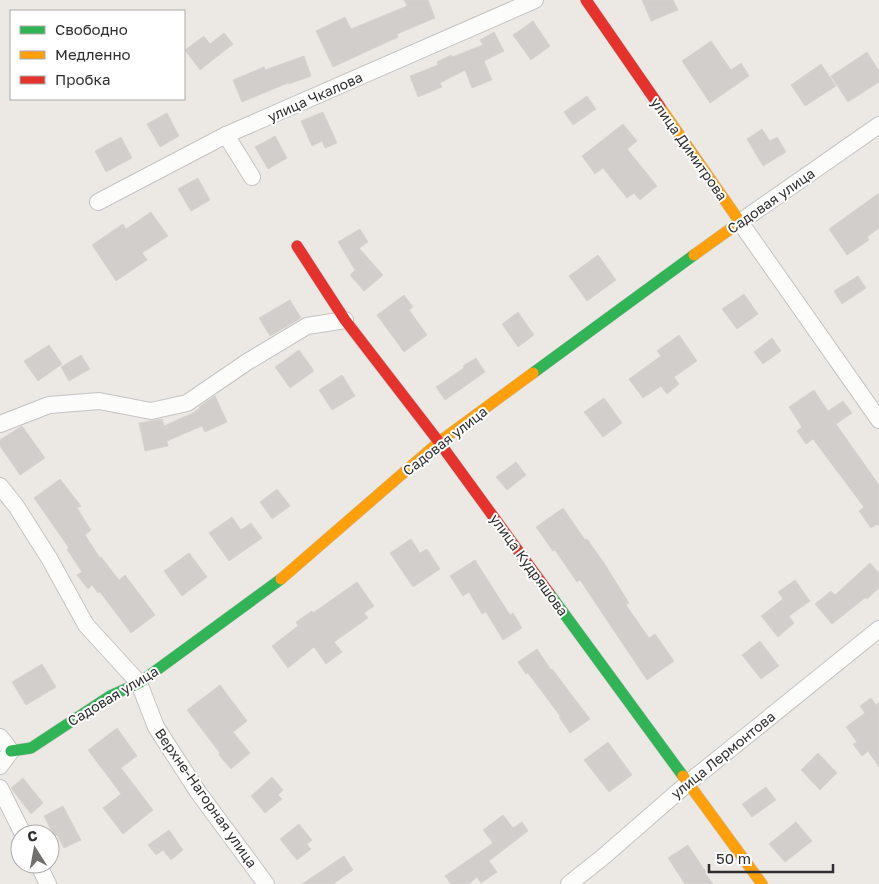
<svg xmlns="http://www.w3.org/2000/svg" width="879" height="884" viewBox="0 0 879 884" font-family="'Golos Text',sans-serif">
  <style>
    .building { fill: #d1cecb; stroke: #d7d4d0 }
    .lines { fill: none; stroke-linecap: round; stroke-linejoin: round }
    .street-casing { stroke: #c5c4c5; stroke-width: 18 }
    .fast-casing { stroke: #c5c4c5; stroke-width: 12 }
    .slow-casing { stroke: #c5c4c5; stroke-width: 12 }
    .jam-casing { stroke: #c5c4c5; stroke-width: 12 }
    .street { stroke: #fcfcfb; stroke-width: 16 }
    .fast { stroke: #30b455; stroke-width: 11 }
    .slow { stroke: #ff9f0a; stroke-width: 11 }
    .jam { stroke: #e5322d; stroke-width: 11 }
    .labels { text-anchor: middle; stroke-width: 4; stroke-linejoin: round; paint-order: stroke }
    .street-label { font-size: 14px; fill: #2e2e2e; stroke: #fff }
  </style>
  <rect width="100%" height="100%" fill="#ece8e4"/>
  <g class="building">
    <path d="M404,0H428L435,18L397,34L398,37L333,67L316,31L345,17L351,29L407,6Z"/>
    <path d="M642,0H673L678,10L651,21Z"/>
    <path d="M533,21L550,46L531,60L513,35Z"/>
    <path d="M494,32L504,51L484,61L492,80L472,88L465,70L440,83L442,87L418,97L410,76L438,65L437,62L451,55L452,57L483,45L480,40Z"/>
    <path d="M224,33L233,44L200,70L185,50L204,36L210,44Z"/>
    <path d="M711,41L731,70L741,63L749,76L710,103L682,61Z"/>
    <path d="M867,52L879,71V82L848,102L831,76Z"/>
    <path d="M304,56L311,76L289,84L288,83L242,102L233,80L264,67L265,70Z"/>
    <path d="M821,64L836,86L805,106L791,85Z"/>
    <path d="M587,96L596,109L573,125L564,112Z"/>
    <path d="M323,112L337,143L325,148L322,141L312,146L301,121Z"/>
    <path d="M167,113L179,136L160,147L147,124Z"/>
    <path d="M623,124L637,141L627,149L657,186L640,200L634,193L627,198L603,168L595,174L582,156Z"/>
    <path d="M762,129L770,141L777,137L786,152L763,166L747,139Z"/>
    <path d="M275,136L287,158L268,169L255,147Z"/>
    <path d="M121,137L132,158L106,172L95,151Z"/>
    <path d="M198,178L210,200L191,211L178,189Z"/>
    <path d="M879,193V228L867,237L869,240L847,255L829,229Z"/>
    <path d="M151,212L168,236L142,253L147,260L116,281L92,245L123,224L126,229Z"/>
    <path d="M360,229L368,242L359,248L383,275L364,291L350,275L355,270L338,242Z"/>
    <path d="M598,255L616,280L587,301L569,276Z"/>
    <path d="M858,276L866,288L842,304L834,291Z"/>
    <path d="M744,294L758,314L737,329L722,309Z"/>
    <path d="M404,295L413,307L409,310L427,335L404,352L377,315Z"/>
    <path d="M290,300L301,318L270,336L259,318Z"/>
    <path d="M518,312L534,335L518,347L502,324Z"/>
    <path d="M679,335L697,361L674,377L679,384L667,394L661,386L643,398L629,379L661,356L657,351Z"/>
    <path d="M772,338L781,351L763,364L754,352Z"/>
    <path d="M49,345L62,364L38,381L24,361Z"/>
    <path d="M299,350L314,371L290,388L275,367Z"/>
    <path d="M81,355L90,369L69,381L61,367Z"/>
    <path d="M476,358L485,372L445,400L436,387L464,368L463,366Z"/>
    <path d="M342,375L355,396L332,410L319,390Z"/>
    <path d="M814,390L828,411L843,401L852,413L836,424L879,485V526L877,524L871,528L859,511L864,507L813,439L806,444L797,431L802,427L789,407Z"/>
    <path d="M215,396L227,422L205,432L202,426L167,441L168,446L145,451L139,423L162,419L164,426L195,412V411L200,408L199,407Z"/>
    <path d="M604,398L622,423L603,437L584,412Z"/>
    <path d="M22,426L45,458L20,475L0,446V440Z"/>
    <path d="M516,462L526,475L507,490L496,477Z"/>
    <path d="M60,479L81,506L77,508L91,530L85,535L100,558L101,557L119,580L125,575L155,615L131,633L100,592L98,593L92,585L88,589L77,575L82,572L67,549L69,548L34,498Z"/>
    <path d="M277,489L290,506L272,519L260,502Z"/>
    <path d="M563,508L585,540L587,539L604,563L629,603L626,605L649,638L655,634L674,661L647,680L580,580L577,582L555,550L553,551L536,527Z"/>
    <path d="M232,517L241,530L251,523L262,538L229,561L209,533Z"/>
    <path d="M411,539L420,553L427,549L440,569L413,587L390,553Z"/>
    <path d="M189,553L207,577L182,596L164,571Z"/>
    <path d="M475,560L510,615L513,613L522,628L503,640L486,612L482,614L469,592L463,596L450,576Z"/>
    <path d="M870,563L879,573V588L867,599L866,597L832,624L815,604L831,591L835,595Z"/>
    <path d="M795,580L810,601L789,616L794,623L778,637L761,616L783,599L778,592Z"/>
    <path d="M357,582L374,606L364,613L368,618L334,642L342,652L326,664L314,647L288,668L272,646L298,626L296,622L312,611L313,613Z"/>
    <path d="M760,641L779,666L761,679L742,655Z"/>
    <path d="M537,649L551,670L552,669L590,719L570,733L559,717H561L528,673L526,674L518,662Z"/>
    <path d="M42,664L56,687L26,705L12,682Z"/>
    <path d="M220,685L247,721L233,732L250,753L231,769L219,755L220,753L187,710Z"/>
    <path d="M871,698L876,705L879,703V767L868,751L862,756L853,744L857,742L846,727L865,713L860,706Z"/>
    <path d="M117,728L137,756L121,768L153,810L123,834L103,808L121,794L88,750Z"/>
    <path d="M608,742L632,775L609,792L584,760Z"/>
    <path d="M818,753L837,773L820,790L801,770Z"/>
    <path d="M272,777L283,790L278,795L282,799L265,813L251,796Z"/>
    <path d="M23,778L43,803L31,814L11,788Z"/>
    <path d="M766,787L776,800L752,817L742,804Z"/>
    <path d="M63,806L81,840L64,848L57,835L54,836L44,816Z"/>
    <path d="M503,815L513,828L522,822L528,831L489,861L497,872L481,883L477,877L469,884H451L445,876L493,843L483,830Z"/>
    <path d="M796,822L812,841L785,862L769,844Z"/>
    <path d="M299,824L312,840L307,844L311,849L297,860L280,839Z"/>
    <path d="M169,830L183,850L171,860L163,850L156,855L148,845Z"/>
    <path d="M688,845L706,872L705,873L713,884H685L668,858Z"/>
    <path d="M344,856L353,870L333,884H302Z"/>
  </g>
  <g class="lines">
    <defs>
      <g id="street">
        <path d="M879,125L740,222L879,420"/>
        <path d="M226,135L252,177"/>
        <path d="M98,202L226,135L535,0"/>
        <path d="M0,424L49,405L99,401L151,411L187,403L247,362L307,326L345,320"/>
        <path d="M0,486L16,506L49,558L86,625L139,683L156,727L198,792L266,884"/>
        <path d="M0,737L11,751L0,766"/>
        <path d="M0,788L23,834"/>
        <path d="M38,864L48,884"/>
        <path d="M569,884L603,857L688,783L879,629"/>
      </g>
      <g id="fast">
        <path d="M533,373L694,255"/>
        <path d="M549,593L683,776"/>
        <path d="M11,751L31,748L110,696L139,683L281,579"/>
      </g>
      <g id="slow">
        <path d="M660,107L740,222L694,255"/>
        <path d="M281,579L439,442L533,373"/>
        <path d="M683,776L762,884"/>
      </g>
      <g id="jam">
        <path d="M586,0L660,107"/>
        <path d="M297,246L345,320L439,442L549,593"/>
      </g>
    </defs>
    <use href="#street" class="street-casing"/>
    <use href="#fast" class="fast-casing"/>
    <use href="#slow" class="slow-casing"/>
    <use href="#jam" class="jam-casing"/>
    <use href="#street" class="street"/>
    <use href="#fast" class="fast"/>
    <use href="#slow" class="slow"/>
    <use href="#jam" class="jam"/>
  </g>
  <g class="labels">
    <g class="street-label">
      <text transform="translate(315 97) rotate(-24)" y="5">улица Чкалова</text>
      <text transform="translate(689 149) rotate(55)" y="5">улица Димитрова</text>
      <text transform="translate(771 201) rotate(-35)" y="5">Садовая улица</text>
      <text transform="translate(445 441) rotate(-38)" y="5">Садовая улица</text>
      <text transform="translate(529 565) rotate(54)" y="5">улица Кудряшова</text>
      <text transform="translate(113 696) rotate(-31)" y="5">Садовая улица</text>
      <text transform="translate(723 755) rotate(-39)" y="5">улица Лермонтова</text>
      <text transform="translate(206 798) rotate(55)" y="5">Верхне-Нагорная улица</text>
    </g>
  </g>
  <rect x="10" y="10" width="175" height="90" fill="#ffffff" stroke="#ababab"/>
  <rect x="20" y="26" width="25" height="8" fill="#30b455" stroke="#ababab"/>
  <text x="55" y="35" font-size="15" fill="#2e2e2e">Свободно</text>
  <rect x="20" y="51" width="25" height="8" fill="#ff9f0a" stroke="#ababab"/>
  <text x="55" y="60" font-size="15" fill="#2e2e2e">Медленно</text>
  <rect x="20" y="76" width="25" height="8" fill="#e5322d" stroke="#ababab"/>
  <text x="55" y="85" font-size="15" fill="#2e2e2e">Пробка</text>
  <g transform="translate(35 849) rotate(349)"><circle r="24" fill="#ffffff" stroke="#ababab"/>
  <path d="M0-4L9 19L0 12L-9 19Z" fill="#706f6e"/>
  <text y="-8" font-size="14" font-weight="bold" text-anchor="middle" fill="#2e2e2e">С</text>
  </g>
  <path d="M709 864v8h124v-8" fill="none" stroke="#2e2e2e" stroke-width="2.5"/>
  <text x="716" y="864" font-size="15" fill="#2e2e2e" stroke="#ffffff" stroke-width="4" paint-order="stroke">50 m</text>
</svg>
